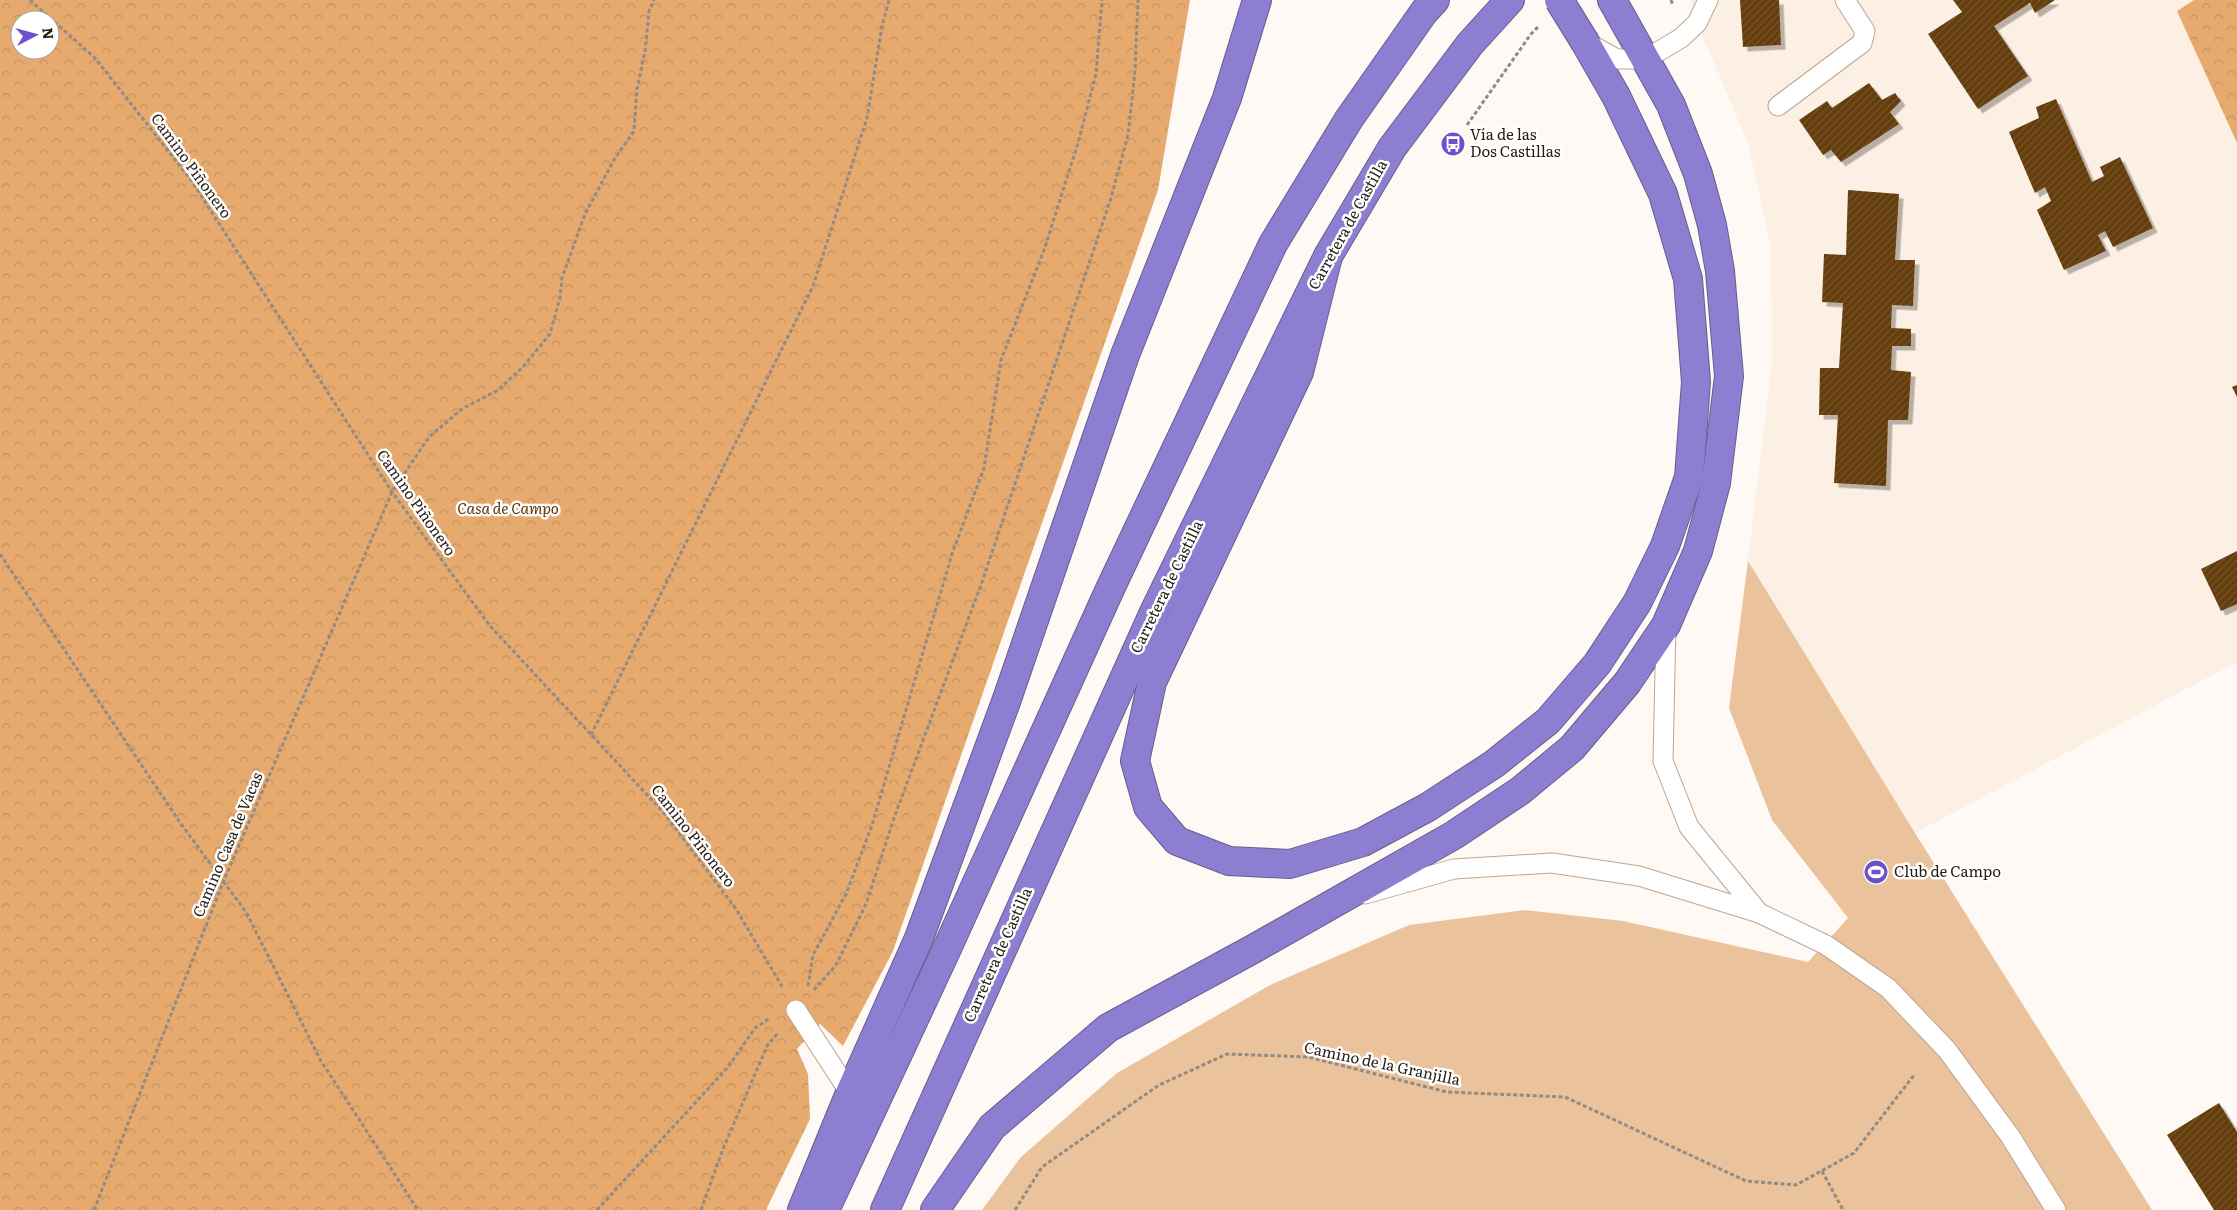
<svg xmlns="http://www.w3.org/2000/svg" width="2237" height="1210" viewBox="0 0 2237 1210" font-family="Literata,serif">
  <style>
    .built { fill: #fcefe3 }
    .grass { fill: #eac39c }
    .forest { fill: url(#forest-crowns); fill-rule: evenodd }
    .building { fill: url(#building-hatch); filter: url(#shadow) }
    .lines { fill: none; stroke-linecap: round; stroke-linejoin: round }
    .lane-casing { stroke: #bfa68f; stroke-width: 21 }
    .highway-casing { stroke: #685c8f; stroke-width: 30 }
    .path { stroke: #928b84; stroke-width: 3; stroke-dasharray: 4 2.5; stroke-linecap: butt }
    .lane { stroke: #fff; stroke-width: 19 }
    .highway { stroke: #8c7fd2; stroke-width: 28 }
    .highway-bridge-casing { stroke: #685c8f; stroke-width: 30; stroke-linecap: butt }
    .highway-bridge { stroke: #8c7fd2; stroke-width: 28 }
    .labels { text-anchor: middle; stroke-width: 5; stroke-linejoin: round; paint-order: stroke }
    .poi-label { font-size: 15px; fill: #251c13; stroke: #fff; text-anchor: start }
    .street-label { font-size: 15px; fill: #251c13; stroke: #fff }
    .park-label { font-size: 15px; font-style: italic; fill: #5e3807; stroke: #fff }
  </style>
  <defs>
    <pattern id="forest-crowns" width="20" height="18" patternUnits="userSpaceOnUse" patternTransform="scale(1.25)"><rect width="20" height="18" fill="#e6aa6e"/><path d="M2 6a3 3 0 1 1 6 0M12 15a3 3 0 1 1 6 0" fill="none" stroke="#c5925e"/></pattern>
    <pattern id="building-hatch" width="6" height="6" patternUnits="userSpaceOnUse" patternTransform="scale(1.25)"><rect width="6" height="6" fill="#643c09"/><path d="M-1 1l2-2M0 6l6-6M5 7l2-2" fill="none" stroke="#76552c"/></pattern>
    <filter id="shadow"><feDropShadow dx="4.5" dy="4.5" stdDeviation="0" flood-color="#0004"/></filter>
  </defs>
  <rect width="100%" height="100%" fill="#fef9f4"/>
  <path class="built" d="M1690,0H2194L2177,11L2237,143V662L1915,833L1748,561L1772,363L1771,247L1748,143L1697,23Z"/>
  <path class="grass" d="M1748,561L1915,833L2152,1210H982L1021,1157L1117,1073L1270,985L1409,925L1525,910L1623,921L1808,962L1848,918L1772,820L1729,708Z"/>
  <g class="forest">
    <path d="M0,0H1190L1158,190L893,951L843,1046L820,1024L797,1049L808,1074L810,1119L766,1210H0ZM20,20H50V50H20Z"/>
    <path d="M2194,0H2237V143L2177,11Z"/>
  </g>
  <g class="building">
    <path d="M1740,0H1779L1781,45L1743,47Z"/>
    <path d="M1953,0H2055L2035,13L2030,3L1994,26L2028,76L1978,109L1928,34L1962,12Z"/>
    <path d="M1869,83L1882,100L1895,93L1901,101L1890,112L1899,124L1841,162L1831,150L1823,155L1799,120L1827,101L1832,108Z"/>
    <path d="M2056,99L2092,182L2104,176L2100,167L2120,157L2153,228L2113,247L2105,231L2098,235L2106,251L2064,270L2037,210L2051,201L2045,187L2035,193L2009,132L2039,118L2036,107Z"/>
    <path d="M1848,190L1899,194L1895,260H1915L1913,306L1892,305L1891,328L1911,329V346H1892L1891,370L1911,372L1908,420H1888L1886,486L1834,483L1838,415H1819L1820,368H1839L1843,303L1822,302L1824,254L1846,255Z"/>
    <path d="M2237,385V397L2232,387Z"/>
    <path d="M2237,551V604L2221,611L2201,569Z"/>
    <path d="M2219,1103L2237,1132V1210H2214L2167,1135Z"/>
  </g>
  <g class="lines">
    <defs>
      <g id="lane">
        <path d="M1586,42L1617,59H1646L1681,38L1697,23L1708,0"/>
        <path d="M1778,106L1862,43L1865,31L1845,0"/>
        <path d="M1666,625L1663,761L1689,827L1759,913"/>
        <path d="M1365,894L1454,869L1552,863L1639,876L1759,913L1826,945L1888,988L1947,1050L2010,1136L2056,1210"/>
        <path d="M796,1010L850,1093"/>
      </g>
      <g id="highway">
        <path d="M1328,256L1299,372L1152,682L1135,761L1148,807L1177,841L1229,861L1290,864L1363,842L1428,807L1494,764L1548,721L1597,664L1637,603L1665,546L1689,477L1696,382L1688,279L1663,194L1616,96L1585,42"/>
        <path d="M802,1210L850,1093L919,938L1007,699L1125,355L1227,98L1257,0"/>
        <path d="M825,1210L945,953L1110,589L1273,244L1349,119L1424,12L1435,0"/>
        <path d="M885,1210L1155,610L1328,256L1392,148L1470,44L1510,0"/>
        <path d="M935,1210L992,1127L1108,1028L1255,948L1454,835L1520,791L1572,748L1627,683L1666,625L1698,551L1716,483L1729,376L1720,271L1712,225L1698,174L1671,105L1612,0"/>
      </g>
    </defs>
    <use href="#lane" class="lane-casing"/>
    <use href="#highway" class="highway-casing"/>
    <g class="path">
      <path d="M30,0L95,58L191,180L392,492L490,626L663,812L736,909L783,988"/>
      <path d="M1671,0L1673,6"/>
      <path d="M1467,125L1531,34L1539,26"/>
      <path d="M0,554L181,824L246,912L321,1061L418,1210"/>
      <path d="M591,735L813,286L867,118L882,26L889,0"/>
      <path d="M808,986L813,955L846,894L872,825L952,554L984,468L1001,360L1044,250L1078,143L1096,74L1102,0"/>
      <path d="M814,990L836,965L866,904L894,818L981,585L1111,198L1128,135L1135,71L1138,0"/>
      <path d="M1822,1171L1843,1210"/>
      <path d="M94,1210L224,880L392,492L429,437L462,409L498,390L522,368L550,334L560,298L562,278L585,214L615,158L634,131L637,89L645,52L649,11L654,0"/>
      <path d="M597,1210L728,1067L755,1028L770,1018"/>
      <path d="M701,1210L723,1149L767,1046L778,1033"/>
      <path d="M1015,1210L1042,1167L1159,1085L1227,1054L1308,1057L1447,1092L1565,1097L1746,1181L1796,1185L1854,1153L1914,1075"/>
    </g>
    <use href="#lane" class="lane"/>
    <use href="#highway" class="highway"/>
    <defs>
      <path id="highway-bridge" d="M1559,0L1585,42"/>
    </defs>
    <use href="#highway-bridge" class="highway-bridge-casing"/>
    <use href="#highway-bridge" class="highway-bridge"/>
  </g>
  <defs>
    <symbol id="bus-disc" viewBox="-11 -11 22 22"><circle r="9.5" fill="#6d51cb" stroke="#fff"/><path d="M-5-6H5V4H4V6H2V4H-2V6H-4V4H-5ZM-3.5-4V0h7V-4ZM-3.5 1.2v1.5H-2V1.2ZM2 1.2v1.5H3.5V1.2Z" fill="#fff"/></symbol>
    <symbol id="stadium-disc" viewBox="-11 -11 22 22"><circle r="9.5" fill="#6d51cb" stroke="#fff"/><path d="M0-5a6.5 5 0 1 0 0 10a6.5 5 0 1 0 0-10ZM-3.5-1.8h7v3.6h-7Z" fill="#fff"/></symbol>
  </defs>
  <g fill-rule="evenodd">
    <use href="#bus-disc" x="1439" y="130" width="28" height="28"/>
    <use href="#stadium-disc" x="1862" y="858" width="28" height="28"/>
  </g>
  <g class="labels">
    <g class="poi-label">
      <text x="1470" y="140">Vía de las<tspan x="1470" dy="17">Dos Castillas</tspan></text>
      <text x="1894" y="877">Club de Campo</text>
    </g>
    <g class="street-label">
      <text transform="translate(191 166) rotate(54)" y="5">Camino Piñonero</text>
      <text transform="translate(1348 225) rotate(-61)" y="5">Carretera de Castilla</text>
      <text transform="translate(416 503) rotate(55)" y="5">Camino Piñonero</text>
      <text transform="translate(1167 587) rotate(-64)" y="5">Carretera de Castilla</text>
      <text transform="translate(693 836) rotate(52)" y="5">Camino Piñonero</text>
      <text transform="translate(228 845) rotate(-67)" y="5">Camino Casa de Vacas</text>
      <text transform="translate(998 955) rotate(-66)" y="5">Carretera de Castilla</text>
      <text transform="translate(1382 1064) rotate(12)" y="5">Camino de la Granjilla</text>
    </g>
    <g class="park-label">
      <text x="508" y="514">Casa de Campo</text>
    </g>
  </g>
  <g transform="translate(35 35) rotate(84)"><circle r="24" fill="#ffffff" stroke="#a8a4a1"/>
  <path d="M0-4L9 19L0 12L-9 19Z" fill="#6d51cb"/>
  <text y="-8" font-size="14" font-weight="bold" text-anchor="middle" fill="#251c13">N</text>
  </g>
</svg>
